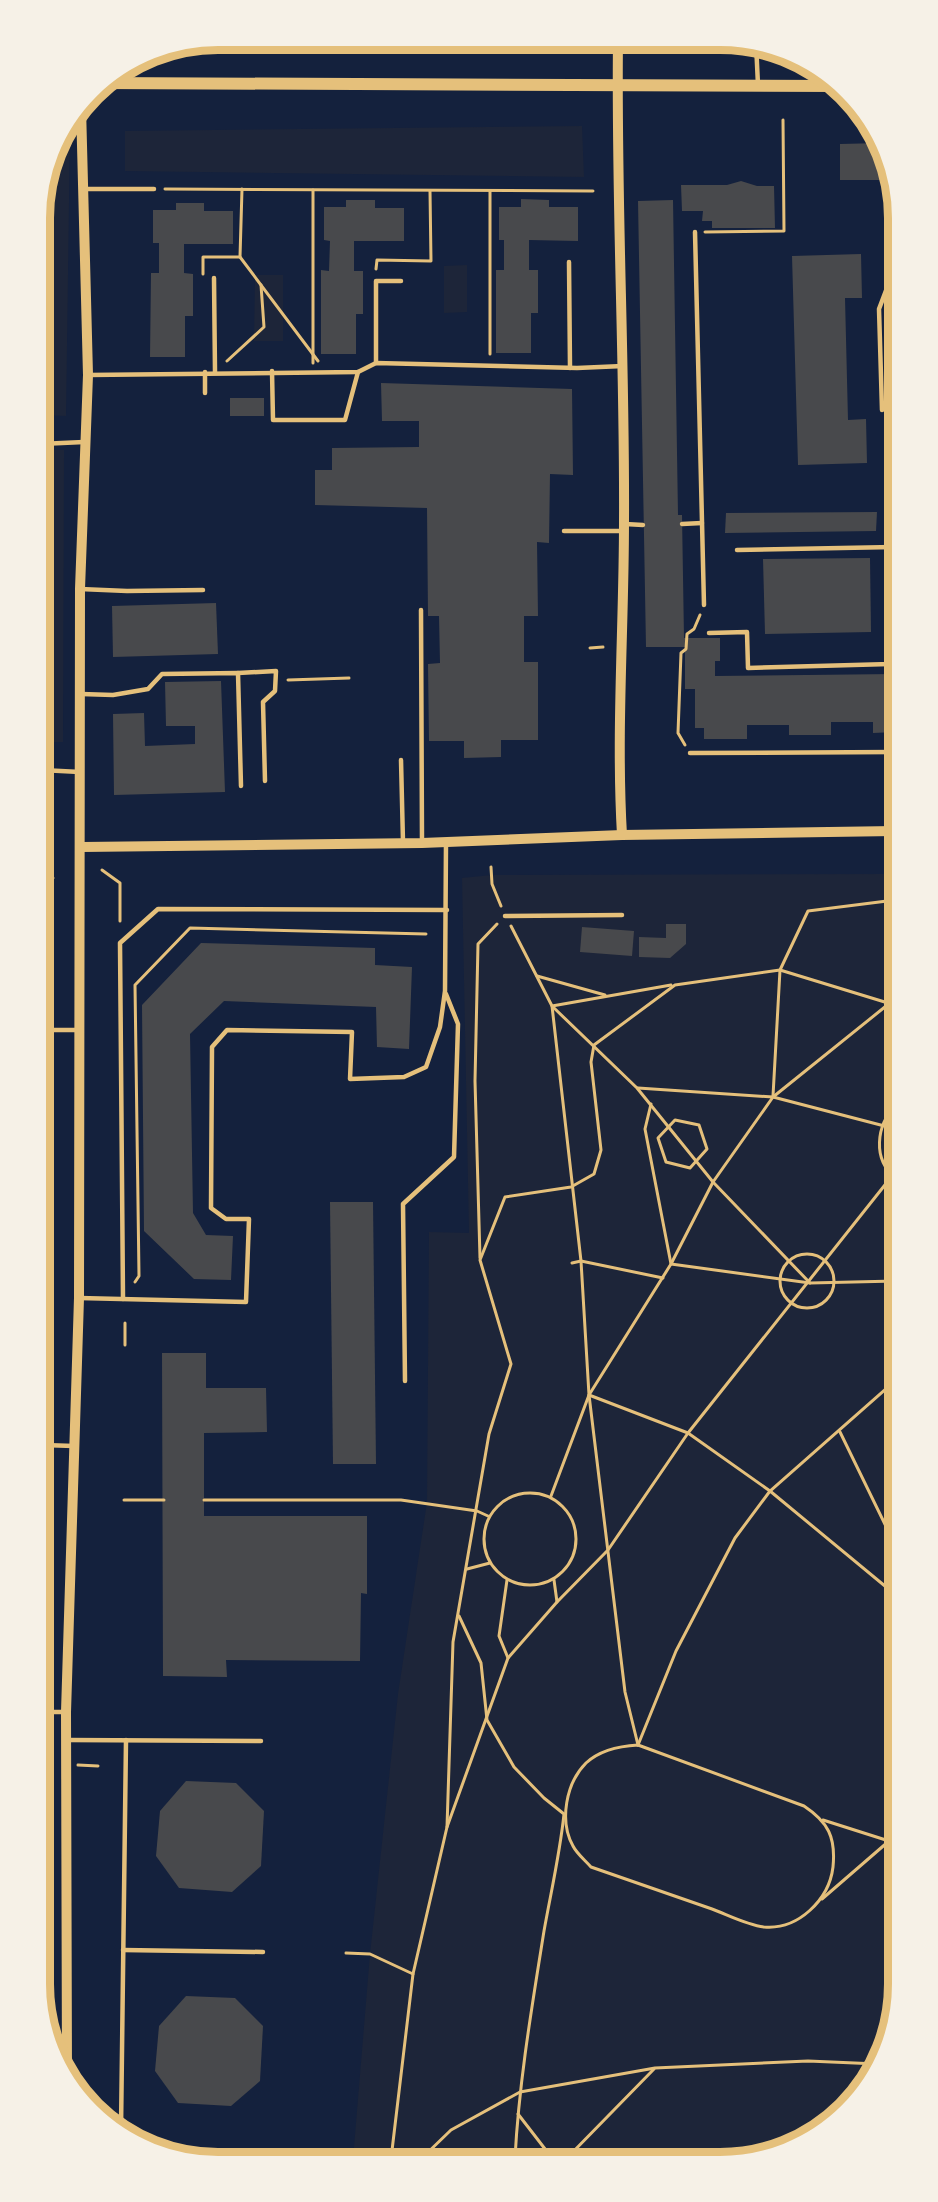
<svg xmlns="http://www.w3.org/2000/svg" width="938" height="2202" viewBox="0 0 938 2202" font-family="Lora,serif">
  <style>
    .green { fill: #1d2539 }
    .building { fill: #48494c }
    .lines { fill: none; stroke-linecap: round; stroke-linejoin: round }
    .path { stroke: #e5c07b; stroke-width: 3 }
    .service { stroke: #e5c07b; stroke-width: 4.5 }
    .tertiary { stroke: #e5c07b; stroke-width: 10 }
    .secondary { stroke: #e5c07b; stroke-width: 12 }
    .rim { fill: none; stroke: #e5c07b; stroke-width: 8 }
  </style>
  <rect width="100%" height="100%" fill="#14213d"/>
  <g class="green">
    <path d="M582,126L584,177L125,171V131Z"/>
    <path d="M64,130H70L66,416L40,415L39,205L57,139Z"/>
    <path d="M467,265V312L444,313V266Z"/>
    <path d="M255,275H283V341H254Z"/>
    <path d="M40,450H64L63,742H41Z"/>
    <path d="M895,874L899,1996L886,2053L855,2102L819,2133L767,2157L353,2159L370,1954L398,1694L427,1502L429,1232L469,1233L462,878L492,875Z"/>
  </g>
  <g class="building">
    <path d="M666,42H702V50L667,51Z"/>
    <path d="M881,143L889,161V180H840V144Z"/>
    <path d="M741,181L757,186H774L775,228H712V221H702L703,211H682L681,185H727Z"/>
    <path d="M521,199L549,200V207H578V241L529,240V270H538V313H531V353H496V270H504V240H499V207H521Z"/>
    <path d="M346,200H375V208H404V241H354V271H363V314H356V354H321V270L329,271L330,241L324,240V207H346Z"/>
    <path d="M673,200L678,515H682L684,638H720V661H715V676L895,674V732L873,733V722H831V735H789V725H747V739H704V728H695V689H685V647H646L638,201Z"/>
    <path d="M176,203H204V211H233V244H184V273L193,274V316H185V357H150L151,273H159V243H153V210H176Z"/>
    <path d="M861,254L862,298H845L848,420L866,419L867,463L798,465L792,256Z"/>
    <path d="M381,383L572,389L573,475L550,474L549,543L537,542L538,616H524V662H538V740H501V757L464,758V741H429L428,664L440,663L439,616H428L427,508L315,505V470H332V448L419,447V421H382Z"/>
    <rect x="230" y="398" width="34" height="18"/>
    <path d="M877,512L876,531L725,533L726,513Z"/>
    <path d="M870,558L871,632L765,634L763,559Z"/>
    <path d="M216,603L218,654L113,657L112,606Z"/>
    <path d="M221,681L225,792L114,795L113,714L144,713L145,746L195,744V726H166L165,682Z"/>
    <path d="M666,924H686V944L670,958L639,957V937L666,938Z"/>
    <path d="M582,927L634,931L632,956L580,952Z"/>
    <path d="M201,943L375,948V965L412,967L409,1049L377,1047L376,1007L224,1001L190,1034L193,1213L206,1235L233,1236L231,1280L194,1279L144,1231L142,1005Z"/>
    <path d="M330,1202H373L376,1464H333Z"/>
    <path d="M162,1353H206V1388H266L267,1432L204,1433V1516H367V1594L361,1593L360,1661L226,1660L227,1677L163,1676Z"/>
    <path d="M44,1562H47L46,1588H44Z"/>
    <path d="M186,1781L236,1783L264,1811L261,1866L232,1892L179,1888L156,1856L160,1811Z"/>
    <path d="M186,1996L235,1998L263,2026L260,2081L231,2106L178,2103L155,2071L159,2026Z"/>
  </g>
  <g class="lines">
    <g class="path">
      <path d="M165,189L593,191"/>
      <path d="M490,191V354"/>
      <path d="M705,232L784,231L783,120"/>
      <path d="M240,257L318,361"/>
      <path d="M376,269L377,260L431,261L430,191"/>
      <path d="M203,274V257H240L242,189"/>
      <path d="M227,361L264,327L261,285"/>
      <path d="M313,363V190"/>
      <path d="M590,648L603,647"/>
      <path d="M288,680L349,678"/>
      <path d="M685,745L678,733L681,653L686,649L687,634L694,629L700,615"/>
      <path d="M491,867L492,884L501,906"/>
      <path d="M102,870L120,883V921"/>
      <path d="M41,873H48L53,878"/>
      <path d="M41,878H51"/>
      <path d="M511,926L552,1006L581,1261L589,1395L625,1692L638,1745"/>
      <path d="M537,976L605,995"/>
      <path d="M552,1006L671,985"/>
      <path d="M553,1007L637,1088L713,1182L810,1283"/>
      <path d="M638,1088L773,1097L896,1129"/>
      <path d="M773,1096L780,970L808,911L895,900"/>
      <path d="M651,1104L645,1129L671,1264L810,1283L896,1281"/>
      <path d="M896,1105C876,1125 872,1160 896,1178"/>
      <path d="M675,1120L699,1125L707,1149L690,1168L666,1162L658,1138Z"/>
      <circle cx="807" cy="1281" r="27"/>
      <path d="M480,1258L475,1081L478,944L497,924"/>
      <path d="M572,1263L581,1261L663,1278"/>
      <path d="M135,1282L139,1276L135,985L190,928L426,934"/>
      <path d="M125,1323V1345"/>
      <path d="M589,1395L688,1433L770,1491L897,1596"/>
      <path d="M840,1432L897,1549"/>
      <circle cx="530" cy="1539" r="46"/>
      <path d="M551,1496L589,1395L671,1264L713,1182L773,1097L896,998"/>
      <path d="M124,1500H164"/>
      <path d="M204,1500H401L477,1511L488,1516"/>
      <path d="M43,1522L47,1521L43,1534"/>
      <path d="M467,1569L490,1563"/>
      <path d="M507,1580L499,1636L508,1658"/>
      <path d="M554,1580L557,1602"/>
      <path d="M459,1616L481,1663L487,1720L514,1767L544,1798L564,1814C560,1853 551,1892 544,1931C532,2006 519,2082 515,2158"/>
      <path d="M638,1745L804,1806C828,1822 836,1837 833,1867C829,1900 798,1930 764,1927C747,1925 728,1915 712,1909C672,1895 632,1881 591,1867C585,1860 577,1854 573,1846C559,1821 566,1783 586,1763C600,1750 620,1746 638,1745Z"/>
      <path d="M638,1745L676,1651L735,1538L770,1491L897,1379"/>
      <path d="M44,1763L48,1764"/>
      <path d="M78,1765L98,1766"/>
      <path d="M447,1827L453,1642L489,1434L511,1364L480,1260L505,1197L571,1187L594,1174L601,1150L591,1062L594,1045L675,985L780,970L888,1003L896,1009"/>
      <path d="M898,1838L889,1841L898,1851"/>
      <path d="M822,1899L889,1841L823,1820"/>
      <path d="M346,1953L370,1954L413,1974"/>
      <path d="M518,2114L552,2158"/>
      <path d="M567,2158L654,2069"/>
      <path d="M391,2159L413,1974L447,1827L508,1658L557,1602L608,1550L688,1433L896,1171"/>
      <path d="M421,2159L451,2130L520,2092L655,2068L808,2061L878,2064"/>
    </g>
    <g class="service">
      <path d="M756,43L758,85"/>
      <path d="M84,189H154"/>
      <path d="M695,232L704,605"/>
      <path d="M569,262L570,368"/>
      <path d="M214,278L215,372"/>
      <path d="M376,363V281H401"/>
      <path d="M272,371L273,420H345L358,372"/>
      <path d="M205,372V393"/>
      <path d="M88,375L358,372L376,363L577,368L623,366"/>
      <path d="M882,410L879,309L893,272"/>
      <path d="M40,444L84,442"/>
      <path d="M625,524L643,525"/>
      <path d="M682,524L702,523"/>
      <path d="M564,531H624"/>
      <path d="M737,550L894,547"/>
      <path d="M80,589L127,591L203,590"/>
      <path d="M421,610L422,843"/>
      <path d="M709,633L747,632L748,668L890,664L889,608H894"/>
      <path d="M238,673L276,671L275,691L263,702L265,781"/>
      <path d="M81,694L113,695L148,689L162,674L238,673L241,786"/>
      <path d="M690,753L895,752"/>
      <path d="M401,760L403,842"/>
      <path d="M41,770L80,772"/>
      <path d="M505,916L622,915"/>
      <path d="M42,1030H79"/>
      <path d="M79,1298L246,1302L249,1219H226L211,1208L212,1047L227,1030L352,1032L350,1079L404,1077L426,1067L440,1027L445,991L446,842"/>
      <path d="M123,1299L120,943L158,909L447,910"/>
      <path d="M405,1381L403,1204L454,1157L458,1024L446,994"/>
      <path d="M43,1445L74,1446"/>
      <path d="M44,1712H66"/>
      <path d="M68,1740L261,1741"/>
      <path d="M123,1950L263,1952"/>
      <path d="M121,2129L126,1740"/>
    </g>
    <g class="tertiary">
      <path d="M618,42C616,202 625,362 624,522C624,626 616,732 622,835"/>
      <path d="M82,847L422,843L622,835L895,831"/>
      <path d="M67,2079L66,1712L79,1298L80,589L88,375L81,107"/>
    </g>
    <path class="secondary" d="M100,83L840,86"/>
  </g>
  <path d="M0 0H938V2202H0ZM218 50H720A168 168 0 0 1 888 218V1984A168 168 0 0 1 720 2152H218A168 168 0 0 1 50 1984V218A168 168 0 0 1 218 50Z" fill="#f6f1e7" fill-rule="evenodd"/>
  <path class="rim" d="M218 50H720A168 168 0 0 1 888 218V1984A168 168 0 0 1 720 2152H218A168 168 0 0 1 50 1984V218A168 168 0 0 1 218 50Z"/>
</svg>
